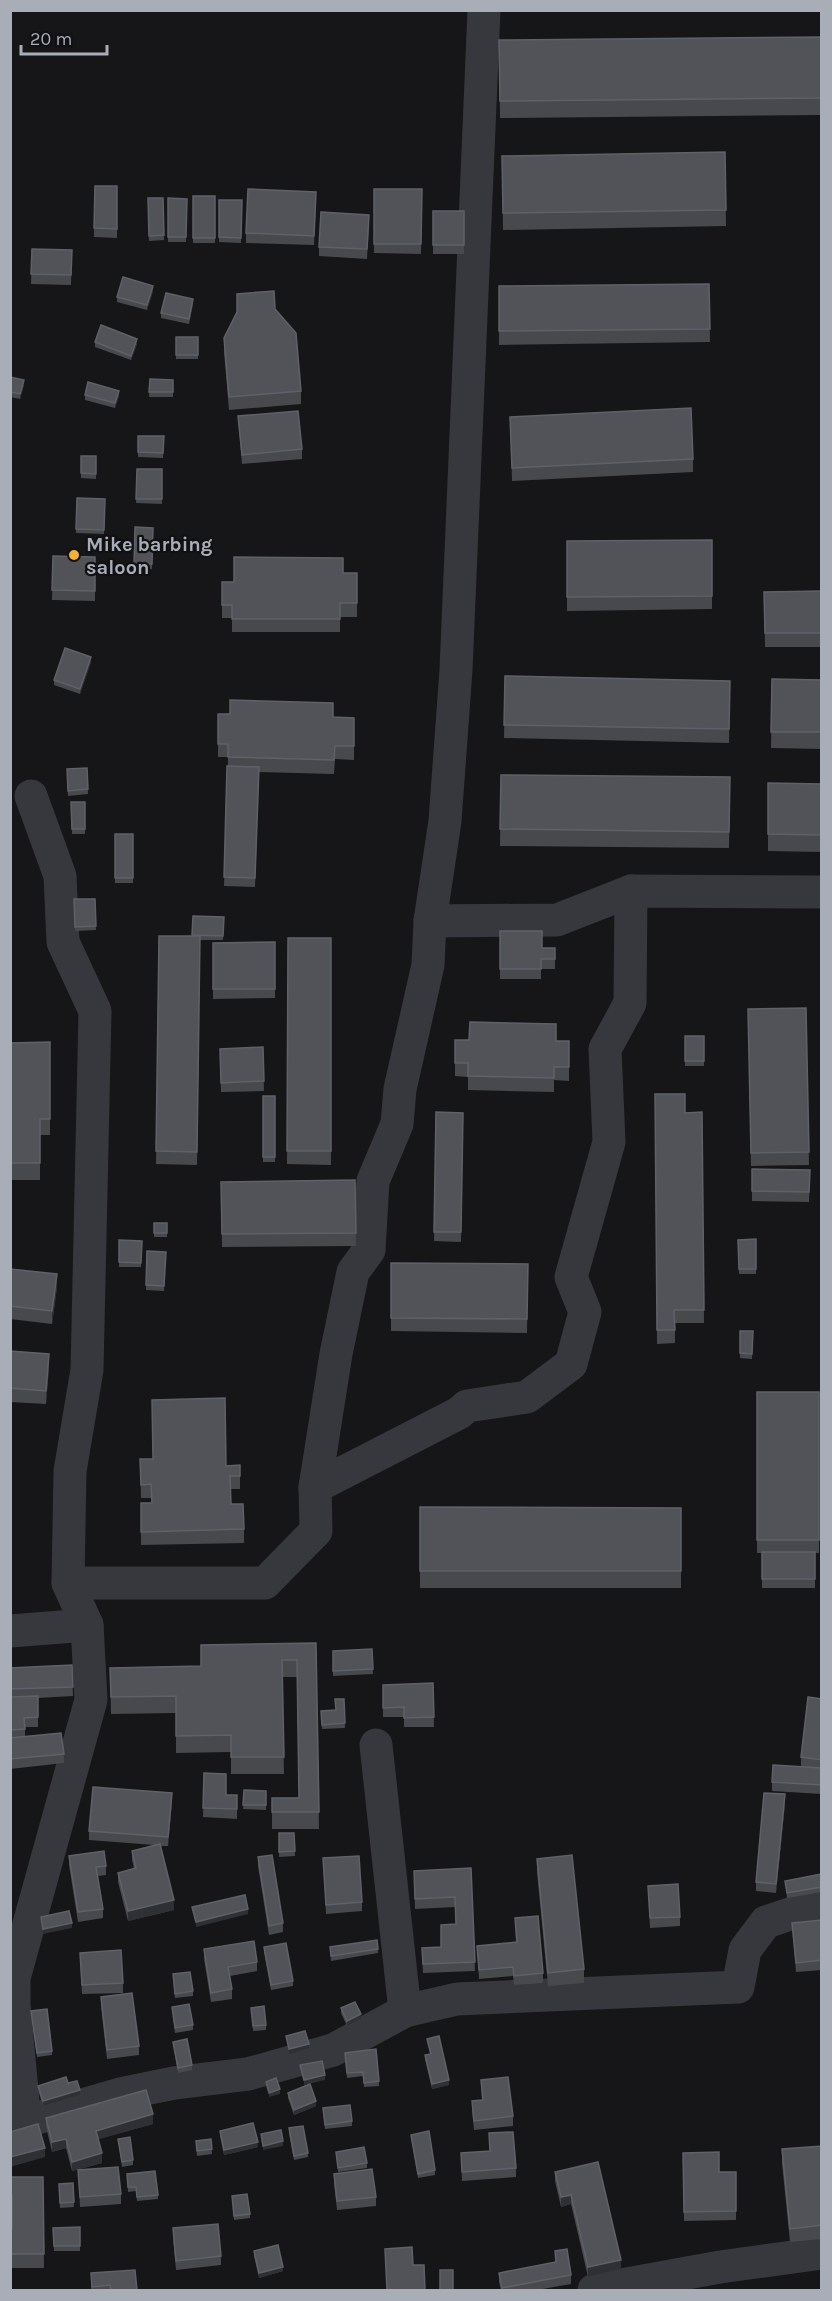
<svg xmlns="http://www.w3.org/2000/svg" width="832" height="2301" viewBox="0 0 832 2301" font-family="Karla,sans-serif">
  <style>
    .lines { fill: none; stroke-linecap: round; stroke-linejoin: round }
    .street { stroke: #37383d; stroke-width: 33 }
    .wall { fill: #47494d }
    .shaded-wall { fill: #2f3033 }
    .building { fill: #525359; stroke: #5f6168; stroke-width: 1.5 }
    .poi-dot { fill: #f2b134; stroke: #111113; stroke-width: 2 }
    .labels { text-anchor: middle; stroke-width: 4.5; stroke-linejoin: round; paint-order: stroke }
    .poi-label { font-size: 20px; font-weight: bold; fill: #a8adb8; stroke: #111113; text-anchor: start }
  </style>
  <rect width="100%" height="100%" fill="#161618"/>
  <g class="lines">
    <g class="street">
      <path d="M31,796L60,876L63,942L95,1011L87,1370L70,1471L68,1583"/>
      <path d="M430,921L557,920L631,891L822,892"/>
      <path d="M315,1487L336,1354L353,1272L369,1250L373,1181L397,1124L400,1089L428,965L430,921L445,821L456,670L484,10"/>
      <path d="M10,1631L87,1625"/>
      <path d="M376,1745L405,2011"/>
      <path d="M28,2121L24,2112L14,2005V1978L91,1700L87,1625L68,1583H265L316,1531L315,1487L459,1413L467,1406L527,1397L571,1364L585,1312L571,1277L609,1142L605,1049L630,1003L631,891"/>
      <path d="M10,2126L120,2094L174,2083L248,2074L333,2050L405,2011L457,1999L738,1987L745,1950L766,1922L822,1903"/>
      <path d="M594,2290L720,2267L822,2253"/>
    </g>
  </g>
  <g class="wall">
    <path d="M822,37V115L500,118L499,40Z"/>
    <path d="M725,152L726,226L503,230L502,156Z"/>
    <path d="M117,186V238L94,237V228Z"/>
    <path d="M374,189H422L421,254L374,253Z"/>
    <rect x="193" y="196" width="22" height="47"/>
    <path d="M148,198H163L164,240L149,241Z"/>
    <path d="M168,198L187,199L186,242H168Z"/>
    <path d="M219,200H242L241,243L219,242Z"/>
    <path d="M316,202L314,245L246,243V233Z"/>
    <rect x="433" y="211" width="31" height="43"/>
    <path d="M369,224L367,259L319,256V247Z"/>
    <path d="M32,249L72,250L71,285L31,284Z"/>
    <path d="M709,284L710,342L499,345V286Z"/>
    <path d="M153,291L147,310L117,302V297Z"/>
    <path d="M193,304L189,324L161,318V313Z"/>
    <path d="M275,309L301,391V404L229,410L224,352V338Z"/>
    <rect x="176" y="337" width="22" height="22"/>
    <path d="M95,342L137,344L131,360L95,347Z"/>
    <path d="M10,377L24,385L20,399L10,397Z"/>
    <path d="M150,379L173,380V397H149Z"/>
    <path d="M85,395L119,396L115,408L85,400Z"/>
    <path d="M238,416L302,449V459L242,464Z"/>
    <path d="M510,417L693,459V472L512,481Z"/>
    <path d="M138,436H164L163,458L138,457Z"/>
    <path d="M81,456H96V479L81,478Z"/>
    <path d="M137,469H162V504L136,503Z"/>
    <path d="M77,498L105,499L104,534L76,533Z"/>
    <path d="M135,527L153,528L152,569H134Z"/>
    <path d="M712,540V609L567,611V541Z"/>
    <path d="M53,556L95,557V601L52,600Z"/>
    <path d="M343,573H357V617H340V632H232V618H222V582H234Z"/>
    <path d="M822,591V647H765L764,592Z"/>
    <path d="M91,662L80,694L54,685V680Z"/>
    <path d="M505,676L730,681L729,743L504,738Z"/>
    <path d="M772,679L822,680V749L771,748Z"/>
    <path d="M218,714L354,718V760L335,759L334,774L259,772L255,887L224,886L228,757H218Z"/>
    <path d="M87,768L88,794L68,796L67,774Z"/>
    <path d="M501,775L730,777L729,848L500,846Z"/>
    <path d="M768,783L822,784V852L768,851Z"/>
    <path d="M71,802H85V834H72Z"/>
    <rect x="115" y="834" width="18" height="49"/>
    <path d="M74,899H95L96,930L75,931Z"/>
    <path d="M193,916L224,917L223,940H200L197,1165L156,1164L159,936H192Z"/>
    <path d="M500,931L542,948H555V969H541V979H500Z"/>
    <path d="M288,938H331V1165L287,1164Z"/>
    <path d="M275,942V998L213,999V943Z"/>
    <path d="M806,1008L809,1165L751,1166L748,1009Z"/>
    <rect x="685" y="1036" width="19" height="30"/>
    <path d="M455,1040L569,1041V1081L554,1080V1092L468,1090V1077L455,1076Z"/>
    <path d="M50,1042V1135H40V1180H10V1043Z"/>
    <path d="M263,1047L264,1091L221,1092L220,1049Z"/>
    <path d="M655,1094L685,1113L702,1112L704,1323H675V1343L657,1344Z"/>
    <rect x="263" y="1096" width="12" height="66"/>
    <path d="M436,1112L463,1113L461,1242L434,1241Z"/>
    <path d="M752,1169L810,1170L809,1202L752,1201Z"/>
    <path d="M355,1180L356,1246L222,1247L221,1182Z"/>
    <rect x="154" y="1223" width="13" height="14"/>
    <path d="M756,1239V1274H739L738,1240Z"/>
    <path d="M119,1240L142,1241L141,1267H119Z"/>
    <path d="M147,1251L166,1252L164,1291L146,1290Z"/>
    <path d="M391,1263L528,1264L527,1333L391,1331Z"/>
    <path d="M10,1269L57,1287L52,1324L10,1319Z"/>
    <path d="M740,1331H753L752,1359L740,1358Z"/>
    <path d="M10,1351L49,1367L46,1404L10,1402Z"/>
    <path d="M757,1392H819V1553H815V1588H762V1553H757Z"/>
    <path d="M140,1459L226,1466L240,1465V1489H231V1504L244,1529V1543L141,1545V1503H151V1498H141Z"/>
    <path d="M420,1507L681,1508V1588H420Z"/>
    <path d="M316,1643L319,1829H272V1798H299L297,1677H282L284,1774H231V1752L176,1753V1713L111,1714L110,1668L201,1666Z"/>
    <path d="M372,1649L373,1674L333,1676V1651Z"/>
    <path d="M72,1665L73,1696L38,1698V1727H25V1737L64,1754V1763L10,1769V1668Z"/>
    <path d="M433,1683L434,1727H404V1717H383V1685Z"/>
    <path d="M344,1699L345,1728L322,1729L321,1711L336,1710Z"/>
    <path d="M822,1699V1794L772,1791V1782L811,1768L801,1767V1757Z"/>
    <path d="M204,1773L226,1795H237V1819L203,1817Z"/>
    <path d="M244,1790L266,1791V1810L243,1809Z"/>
    <path d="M172,1802L168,1846H161L174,1910L128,1921L118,1882V1873L134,1869L132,1860V1851L154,1845L89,1840V1831Z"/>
    <path d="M785,1804L776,1893L756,1891V1882Z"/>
    <path d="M279,1833H294L295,1856L279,1857Z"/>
    <path d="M69,1856L106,1866V1875L98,1876L103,1909V1918L78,1922L69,1865Z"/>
    <path d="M258,1857L283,1923V1932L269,1935L258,1866Z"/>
    <path d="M323,1858L362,1902V1911L326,1914Z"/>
    <path d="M537,1859L584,1969V1983L548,1986L537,1872Z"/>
    <path d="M471,1868L475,1971L423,1973L422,1948L441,1947L456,1924L455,1907L415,1909L414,1871Z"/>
    <path d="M822,1874V1892L787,1898L785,1881Z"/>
    <path d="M648,1886L680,1917V1926L650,1928Z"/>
    <path d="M515,1918L543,1973V1983L514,1985L513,1976L479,1979L477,1946L516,1942Z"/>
    <path d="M822,1920V1970L796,1972L792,1923Z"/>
    <path d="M264,1947L293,1981V1986L271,1990L264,1952Z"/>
    <path d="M330,1947L378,1949V1953L331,1961Z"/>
    <path d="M204,1949L257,1962V1971L230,1976L232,1989V1999L211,2002L204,1959Z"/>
    <path d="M80,1953L123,1983V1993L82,1994Z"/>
    <path d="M173,1974L193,1991V1996L175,1998Z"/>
    <path d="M101,1997L139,2046V2055L107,2059L101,2006Z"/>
    <path d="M172,2007L193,2025V2030L175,2033Z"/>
    <path d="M251,2008L266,2025V2030L253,2031Z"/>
    <path d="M341,2008L361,2019L347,2026L341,2013Z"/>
    <path d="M31,2011L52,2051V2055L37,2057Z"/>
    <path d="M427,2039L449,2085L432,2089L425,2059V2055L430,2054Z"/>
    <path d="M173,2042L192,2065V2070L178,2073Z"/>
    <path d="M345,2057L379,2081V2086L364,2087L363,2076L347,2078Z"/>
    <path d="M481,2080L513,2116V2126L474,2130L472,2110V2101L482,2100Z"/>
    <path d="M68,2083L80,2095L43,2106L38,2090V2086Z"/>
    <path d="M288,2093L316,2106L294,2115L288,2098Z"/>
    <path d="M323,2108L352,2121V2126L325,2129Z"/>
    <path d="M46,2118L153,2124L98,2139L102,2163L72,2171L66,2148L52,2152L46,2127Z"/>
    <path d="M289,2128L308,2153V2157L294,2160L289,2133Z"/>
    <path d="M220,2131L258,2147L224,2155L220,2136Z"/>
    <path d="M489,2133L516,2168V2177L462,2181L461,2153L490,2151Z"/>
    <path d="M411,2135L435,2170V2175L418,2178Z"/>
    <path d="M118,2139L133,2160V2165L122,2167Z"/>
    <path d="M211,2139L212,2154L197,2156L196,2146Z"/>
    <path d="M822,2146V2239L790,2242L782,2163V2149Z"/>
    <path d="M336,2152L367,2163V2168L338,2172Z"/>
    <path d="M683,2153L719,2172H736V2220L684,2221Z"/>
    <path d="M78,2170L121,2194V2204L80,2207Z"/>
    <path d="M555,2172L621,2269L588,2277L571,2204L561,2207L555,2181Z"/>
    <path d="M127,2174L158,2195V2199L137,2201L136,2191L128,2192Z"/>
    <path d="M334,2174L376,2197V2206L337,2210L334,2183Z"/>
    <path d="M10,2177H43L44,2268H10V2229H12V2208H10Z"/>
    <path d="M73,2183L74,2207L60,2208L59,2184Z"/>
    <path d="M232,2196L250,2214V2218L234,2220Z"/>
    <path d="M80,2227V2251H54L53,2228Z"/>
    <path d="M173,2228L221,2256V2265L176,2270L173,2237Z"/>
    <path d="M254,2251L283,2271L259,2278L254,2256Z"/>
    <path d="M555,2251L571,2275V2284L537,2290H501L499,2282V2273L555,2262Z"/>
    <path d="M91,2273L137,2290H91Z"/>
  </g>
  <g class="shaded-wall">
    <path d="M153,286V291L147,310V305Z"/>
    <path d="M193,299V304L189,324V319Z"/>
    <path d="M137,339V344L131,360V356Z"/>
    <path d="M24,380V385L20,399V394Z"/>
    <path d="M119,391V396L115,408V403Z"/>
    <path d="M91,657V662L80,694V689Z"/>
    <path d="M57,1274V1287L52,1324V1311Z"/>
    <path d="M49,1354V1367L46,1404V1391Z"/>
    <path d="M172,1793V1802L168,1846V1837Z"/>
    <path d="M785,1794V1804L776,1893V1884Z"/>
    <path d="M174,1900V1910L128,1921V1911Z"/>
    <path d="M248,1909V1914L196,1927V1922Z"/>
    <path d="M72,1923V1928L43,1934V1929Z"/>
    <path d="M361,2014V2019L347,2026V2021Z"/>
    <path d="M309,2044V2048L289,2054V2049Z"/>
    <path d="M325,2075V2080L304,2085V2080Z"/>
    <path d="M449,2080V2085L432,2089V2084Z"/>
    <path d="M280,2089V2094L269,2097V2093Z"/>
    <path d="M80,2090V2095L43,2106V2101Z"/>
    <path d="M316,2101V2106L294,2115V2110Z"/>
    <path d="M153,2114V2124L96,2140V2131Z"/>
    <path d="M66,2139V2148L52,2152V2142Z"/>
    <path d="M283,2141V2146L263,2150V2146Z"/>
    <path d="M258,2142V2147L224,2155V2150Z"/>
    <path d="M45,2148V2157L10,2167V2157Z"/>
    <path d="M102,2153V2163L72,2171V2162Z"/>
    <path d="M571,2195V2204L561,2207V2197Z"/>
    <path d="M621,2260V2269L588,2277V2267Z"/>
    <path d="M283,2267V2271L259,2278V2273Z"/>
  </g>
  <g class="building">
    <path d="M822,37V98L500,101L499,40Z"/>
    <path d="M725,152L726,210L503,213L502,156Z"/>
    <path d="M95,186H117V229L94,228Z"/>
    <path d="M248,189L316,192L314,236L246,233Z"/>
    <path d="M374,189H422L421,244H374Z"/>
    <rect x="193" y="196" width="22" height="42"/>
    <path d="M148,198H163L164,235L149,236Z"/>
    <path d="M168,198L187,199L186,237H168Z"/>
    <path d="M219,200H242L241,238L219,237Z"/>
    <rect x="433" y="211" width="31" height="34"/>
    <path d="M321,212L369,215L367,249L319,247Z"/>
    <path d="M32,249L72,250L71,275L31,274Z"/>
    <path d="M123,277L153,286L147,305L117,297Z"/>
    <path d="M709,284L710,329L499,331V286Z"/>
    <path d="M274,291L275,309L296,333L301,391L229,397L224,338L237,312V294Z"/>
    <path d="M166,293L193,299L189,319L161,313Z"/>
    <path d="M101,325L137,339L131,356L95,342Z"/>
    <rect x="176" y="337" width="22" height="18"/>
    <path d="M10,377L24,380L20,394L10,392Z"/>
    <path d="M150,379L173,380V392H149Z"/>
    <path d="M88,382L119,391L115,403L85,395Z"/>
    <path d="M691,408L693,459L512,468L510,417Z"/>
    <path d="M298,411L302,449L242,455L238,416Z"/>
    <path d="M138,436H164L163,453L138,452Z"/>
    <path d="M81,456H96V474L81,473Z"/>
    <path d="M137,469H162V499H136Z"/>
    <path d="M77,498L105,499L104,530L76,529Z"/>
    <path d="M135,527L153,528L152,564H134Z"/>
    <path d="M712,540V596L567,597V541Z"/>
    <path d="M53,556L95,557V591L52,590Z"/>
    <path d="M234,557L343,558V573H357V603H340V619H232V605H222V582H234Z"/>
    <path d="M822,591V633H765L764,592Z"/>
    <path d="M65,648L91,657L80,689L54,680Z"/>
    <path d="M505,676L730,681L729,729L504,725Z"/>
    <path d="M772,679L822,680V732H771Z"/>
    <path d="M230,700L333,703V717L354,718V746H335L334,760L228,757V744H218V714H230Z"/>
    <path d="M227,766L259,767L255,878L224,877Z"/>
    <path d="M87,768L88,789L68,791L67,769Z"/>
    <path d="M501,775L730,777L729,832L500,829Z"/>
    <path d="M768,783L822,784V835L768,834Z"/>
    <path d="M71,802H85V829H72Z"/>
    <rect x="115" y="834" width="18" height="44"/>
    <path d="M74,899H95L96,926L75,927Z"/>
    <path d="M193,916L224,917L223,936L192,935Z"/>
    <path d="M500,931H542V948H555V959H541V969H500Z"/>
    <path d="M159,936H200L197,1152L156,1151Z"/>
    <path d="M288,938H331V1151H287Z"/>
    <path d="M275,942V989H213V943Z"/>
    <path d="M806,1008L809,1152L751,1153L748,1009Z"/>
    <path d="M470,1022L556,1024V1041H569V1067H554V1078L468,1076V1063H455V1040H469Z"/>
    <rect x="685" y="1036" width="19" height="25"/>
    <path d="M50,1042V1119H40V1163H10V1043Z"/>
    <path d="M263,1047L264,1081L221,1083L220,1049Z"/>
    <path d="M655,1094H685V1113L702,1112L704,1310H674L675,1330H657Z"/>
    <rect x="263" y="1096" width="12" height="61"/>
    <path d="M436,1112L463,1113L461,1232H434Z"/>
    <path d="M752,1169L810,1170L809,1192L752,1191Z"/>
    <path d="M355,1180L356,1233L222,1234L221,1182Z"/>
    <rect x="154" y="1223" width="13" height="10"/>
    <path d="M756,1239V1269H739L738,1240Z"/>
    <path d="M119,1240L142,1241L141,1263L119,1262Z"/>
    <path d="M147,1251L166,1252L164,1286L146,1285Z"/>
    <path d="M391,1263L528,1264L527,1319L391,1318Z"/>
    <path d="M10,1269L57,1274L52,1311L10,1306Z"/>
    <path d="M740,1331H753L752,1354L740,1353Z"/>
    <path d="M10,1351L49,1354L46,1391L10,1388Z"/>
    <rect x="757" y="1392" width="62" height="148"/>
    <path d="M225,1398L226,1466L240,1465V1476H230L231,1504H243L244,1529L141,1532V1503H152L151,1484L141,1485L140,1459H153L152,1400Z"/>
    <path d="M420,1507L681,1508V1571H420Z"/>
    <rect x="762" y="1552" width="53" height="27"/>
    <path d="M316,1643L319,1812H272V1798H299L297,1660H282L284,1757H231V1735L176,1736V1696L111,1697L110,1668L201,1666V1645Z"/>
    <path d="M372,1649L373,1669L333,1671V1651Z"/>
    <path d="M72,1665L73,1687L10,1689V1668Z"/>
    <path d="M433,1683L434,1717L404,1718V1707L383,1708V1685Z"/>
    <path d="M38,1696V1717L24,1718L25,1729L10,1730V1697Z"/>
    <path d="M808,1697L822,1699V1760L801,1757Z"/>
    <path d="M335,1699H344L345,1723L322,1725L321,1711L336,1710Z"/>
    <path d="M61,1733L64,1754L10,1759V1738Z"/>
    <path d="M773,1765L822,1768V1785L772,1782Z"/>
    <path d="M204,1773L226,1774V1795H237V1809L203,1808Z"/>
    <path d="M93,1787L172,1793L168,1837L89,1831Z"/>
    <path d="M244,1790L266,1791V1805H243Z"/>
    <path d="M764,1793L785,1794L776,1884L756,1882Z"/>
    <path d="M279,1833H294L295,1851L279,1852Z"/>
    <path d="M160,1844L174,1900L128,1911L118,1873L136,1868L132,1851Z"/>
    <path d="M104,1851L106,1866L96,1867L103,1909L78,1912L69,1856Z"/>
    <path d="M272,1855L283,1923L269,1926L258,1857Z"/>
    <path d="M572,1855L584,1969L548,1973L537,1859Z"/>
    <path d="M359,1856L362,1902L326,1905L323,1858Z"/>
    <path d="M471,1868L475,1962L423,1964L422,1948L441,1947V1925L456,1924L455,1897L415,1899L414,1871Z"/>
    <path d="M822,1874V1887L787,1893L785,1881Z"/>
    <path d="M678,1884L680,1917L650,1918L648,1886Z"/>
    <path d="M245,1895L248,1909L196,1922L192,1907Z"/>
    <path d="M69,1911L72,1923L43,1929L41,1917Z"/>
    <path d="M538,1916L543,1973L514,1976L513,1967L479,1970L477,1946L517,1942L515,1918Z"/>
    <path d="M822,1920V1960L796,1963L792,1923Z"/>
    <path d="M377,1940L378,1949L331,1956L330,1947Z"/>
    <path d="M254,1941L257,1962L228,1967L232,1989L211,1993L204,1949Z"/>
    <path d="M286,1943L293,1981L271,1985L264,1947Z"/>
    <path d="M121,1950L123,1983L82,1985L80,1953Z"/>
    <path d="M190,1972L193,1991L175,1994L173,1974Z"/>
    <path d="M132,1993L139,2046L107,2050L101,1997Z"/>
    <path d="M355,2002L361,2014L347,2021L341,2008Z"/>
    <path d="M189,2004L193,2025L175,2028L172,2007Z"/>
    <path d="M264,2006L266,2025L253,2026L251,2008Z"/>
    <path d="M47,2009L52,2051L37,2053L31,2011Z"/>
    <path d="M305,2031L309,2044L289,2049L286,2036Z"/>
    <path d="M439,2036L449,2080L432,2084L425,2055L431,2054L427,2039Z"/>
    <path d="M187,2039L192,2065L178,2068L173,2042Z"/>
    <path d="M376,2049L379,2081L364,2083L363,2072L347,2073L345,2053Z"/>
    <path d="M322,2061L325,2075L304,2080L300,2065Z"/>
    <path d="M66,2077L68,2083L77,2081L80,2090L43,2101L38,2086Z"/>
    <path d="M508,2077L513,2116L474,2121L472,2101L483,2100L481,2080Z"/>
    <path d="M276,2078L280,2089L269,2093L266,2082Z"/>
    <path d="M310,2084L316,2101L294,2110L288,2093Z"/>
    <path d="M146,2090L153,2114L96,2131L102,2153L72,2162L66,2139L52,2142L46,2118Z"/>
    <path d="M350,2105L352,2121L325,2125L323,2108Z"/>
    <path d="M253,2123L258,2142L224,2150L220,2131Z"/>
    <path d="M38,2124L45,2148L10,2157V2132Z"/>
    <path d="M303,2126L308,2153L294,2156L289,2128Z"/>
    <path d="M281,2130L283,2141L263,2146L261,2134Z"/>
    <path d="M429,2131L435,2170L418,2174L411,2135Z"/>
    <path d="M513,2132L516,2168L462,2172L461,2153L490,2151L489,2133Z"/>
    <path d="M130,2137L133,2160L122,2162L118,2139Z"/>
    <path d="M211,2139L212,2149L197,2151L196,2141Z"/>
    <path d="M822,2146V2225L790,2229L782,2149Z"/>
    <path d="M364,2147L367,2163L338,2168L336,2152Z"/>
    <path d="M719,2152V2172H736V2211L684,2212L683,2153Z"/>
    <path d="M598,2162L621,2260L588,2267L571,2195L561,2197L555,2172Z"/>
    <path d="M118,2167L121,2194L80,2197L78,2170Z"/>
    <path d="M372,2169L376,2197L337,2201L334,2174Z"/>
    <path d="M155,2171L158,2195L137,2197L136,2187H128L127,2174Z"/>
    <path d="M10,2177H43L44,2254H10V2229H12V2195H10Z"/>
    <path d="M73,2183L74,2202L60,2203L59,2184Z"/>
    <path d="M247,2194L250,2214L234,2216L232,2196Z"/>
    <path d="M218,2224L221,2256L176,2261L173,2228Z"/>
    <path d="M80,2227V2246H54L53,2228Z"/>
    <path d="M278,2245L283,2267L259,2273L254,2251Z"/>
    <path d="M412,2247L413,2265H424L425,2290H387L385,2249Z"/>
    <path d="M567,2249L571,2275L502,2288L499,2273L556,2262L555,2251Z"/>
    <path d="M135,2270L137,2290H111L110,2285L92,2287L91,2273Z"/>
    <rect x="440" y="2270" width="13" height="20"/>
  </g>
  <circle class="poi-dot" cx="74" cy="555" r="6"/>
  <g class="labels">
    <g class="poi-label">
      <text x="86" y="551">Mike barbing<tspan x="86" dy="23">saloon</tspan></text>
    </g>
  </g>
  <rect width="832" height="2301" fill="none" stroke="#a8adb8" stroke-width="24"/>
  <path d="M21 45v9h86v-9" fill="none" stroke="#a8adb8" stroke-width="3"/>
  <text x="30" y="45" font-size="18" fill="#a8adb8" stroke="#111113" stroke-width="4.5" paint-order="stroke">20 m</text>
</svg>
